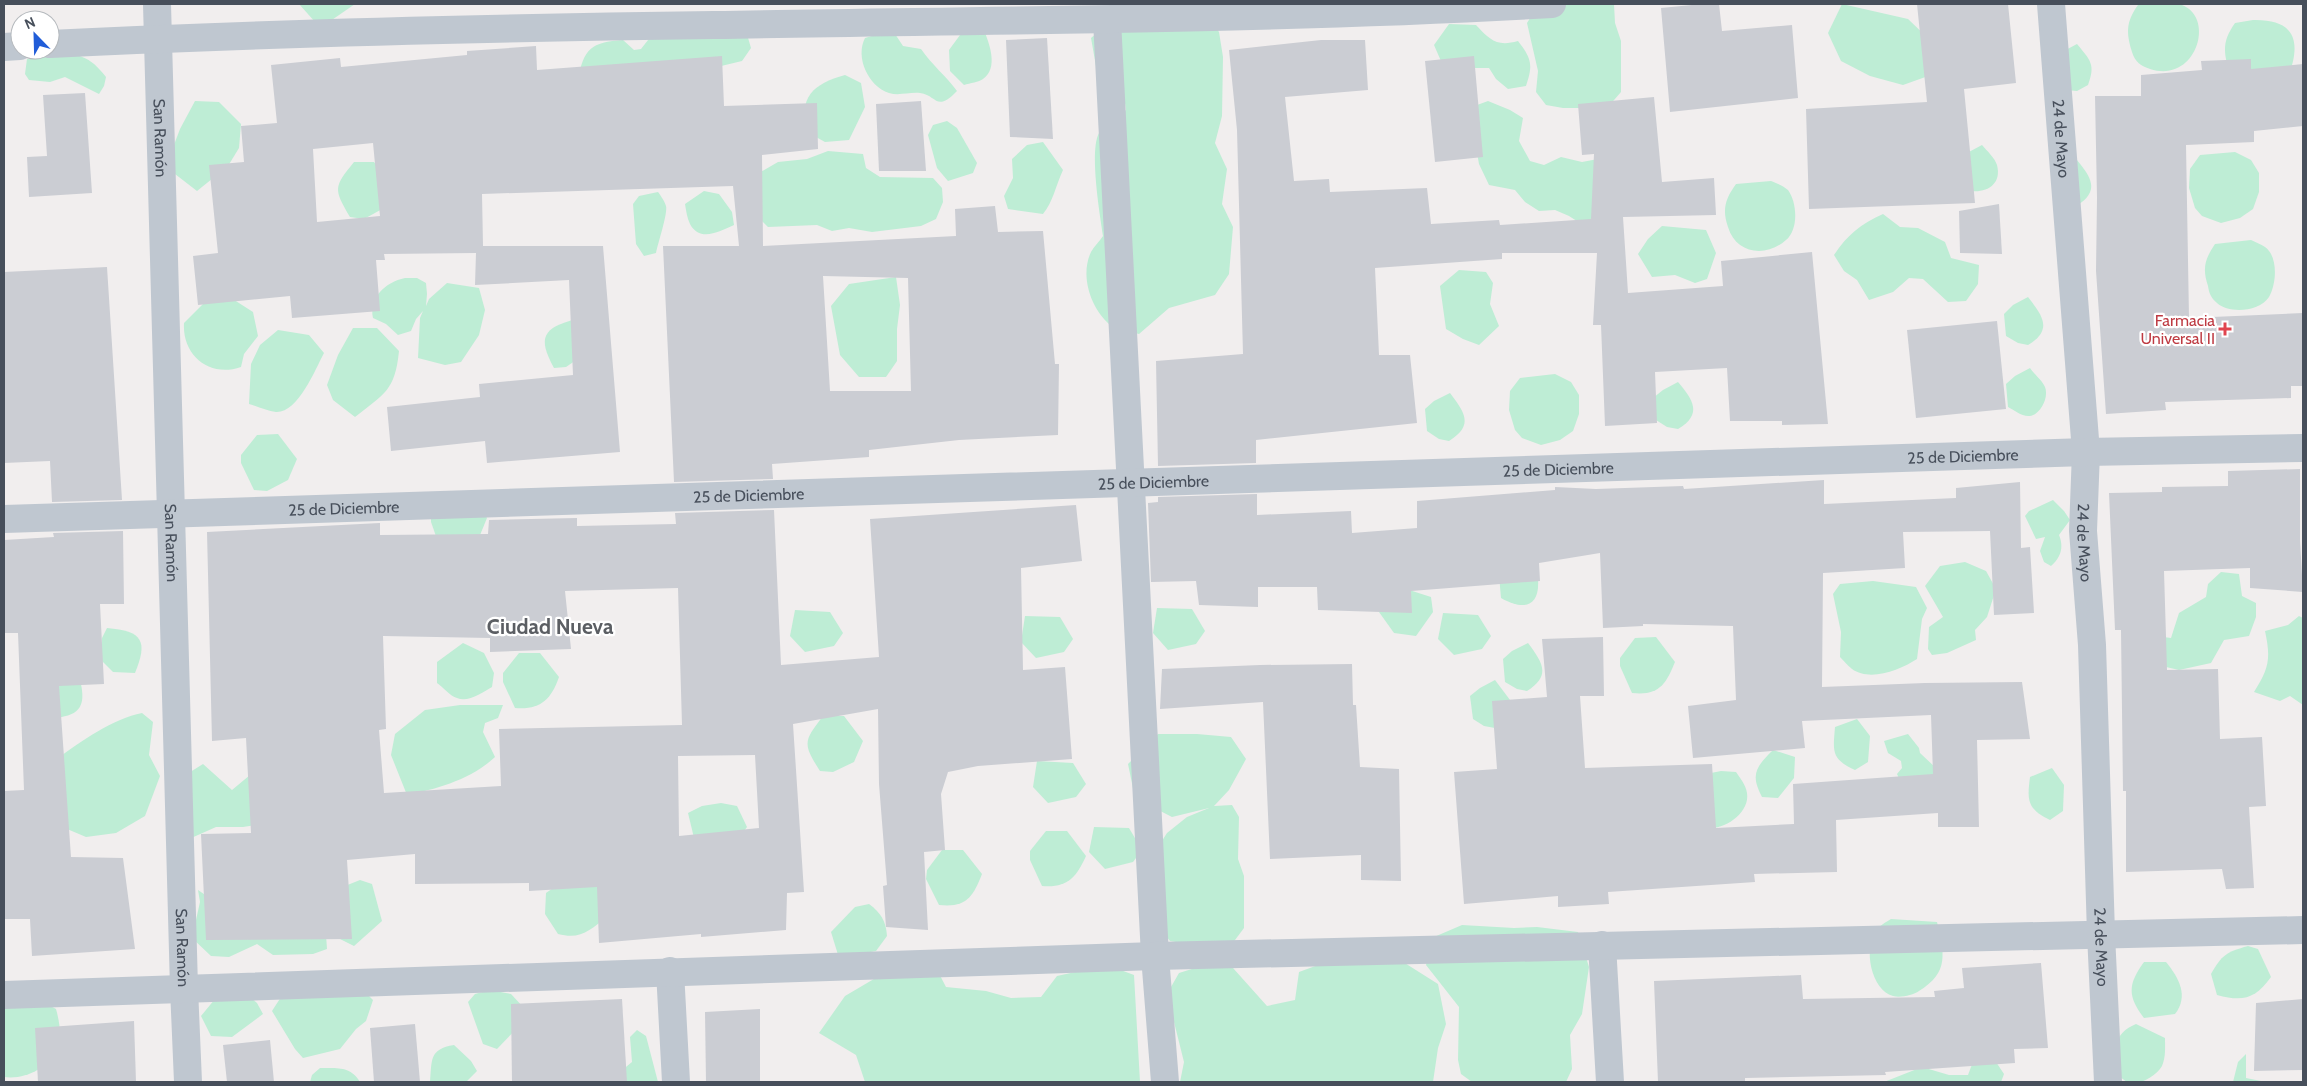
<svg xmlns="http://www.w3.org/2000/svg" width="2307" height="1086" viewBox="0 0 2307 1086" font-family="Cabin,sans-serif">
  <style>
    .green { fill: #beedd5 }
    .building { fill: #cbcdd3; fill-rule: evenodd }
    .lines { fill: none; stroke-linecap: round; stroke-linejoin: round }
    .minor { stroke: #bfc7d0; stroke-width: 28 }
    .health-dot { fill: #e0444e; stroke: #fff; stroke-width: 2 }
    .labels { text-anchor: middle; stroke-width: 4.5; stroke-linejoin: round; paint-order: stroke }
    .street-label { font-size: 16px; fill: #474f5b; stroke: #fff }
    .health-label { font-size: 16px; fill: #be3a42; stroke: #fff; text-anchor: end }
    .district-label { font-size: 21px; font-weight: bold; fill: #5b5e63; stroke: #fff }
  </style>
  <rect width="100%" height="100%" fill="#f1eeee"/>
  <g class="green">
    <path d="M299,4H355L326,24L316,23Z"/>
    <path d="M1131,4L1197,5L1219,32L1223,57L1222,116L1215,143L1227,169L1222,204L1233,227L1229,274L1215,295L1169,308L1139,334C1130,331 1115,330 1109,324C1090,307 1080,275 1091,252C1094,246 1100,241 1103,236C1100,215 1089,151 1099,133C1104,124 1119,116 1126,110L1124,96L1097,72L1091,38Z"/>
    <path d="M1539,4H1614L1615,23L1621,41V92L1607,108H1563L1546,105L1536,92L1538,71L1527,23Z"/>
    <path d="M1842,4L1908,19L1932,42L1931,75L1903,85L1870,76L1841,61L1828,33Z"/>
    <path d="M2147,4C2158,4 2172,1 2182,5C2216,18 2196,84 2150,69C2141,66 2135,62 2132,52C2126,32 2126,22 2138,5Z"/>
    <path d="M2253,20C2295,19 2302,41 2288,77L2230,75C2224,53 2221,43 2235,23Z"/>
    <path d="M1449,24L1476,25C1490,40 1497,47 1518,41C1532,59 1533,65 1526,86L1508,89L1496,79L1489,68H1444L1434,45Z"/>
    <path d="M984,30C989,43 999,68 983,79C979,82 970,83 964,85L950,71L949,50L963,31Z"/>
    <path d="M746,31L751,48L742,61L717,67L578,79C584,49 591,42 623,40L634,50L641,49L652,35Z"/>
    <path d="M878,34H895L903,46L921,49C932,65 946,76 957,91C936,113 937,95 920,93C909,92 899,96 889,93C868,86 855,57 865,38Z"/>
    <path d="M2077,44C2090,60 2096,64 2088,85L2077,91L2066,90L2062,52Z"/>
    <path d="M53,53C79,54 89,55 106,77L104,86L99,94L65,77L50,82L29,80L25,74L27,59Z"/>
    <path d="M845,75L861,83L865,107L849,140L825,142L807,132C798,97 813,84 845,75Z"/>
    <path d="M195,101L219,102L241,124L239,148L228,166L197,191L175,174L169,158L180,129Z"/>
    <path d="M1488,101L1510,110L1523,118L1519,141L1530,161L1544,165L1561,157L1582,162L1598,159L1612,216L1583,225L1569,216L1555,210L1539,211L1525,202L1515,190L1489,185L1479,164L1469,108Z"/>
    <path d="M947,121L957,128L977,163L973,173L948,181L937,168L928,135L933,125Z"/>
    <path d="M1043,142L1063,170C1056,185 1053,202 1043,214L1008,209L1004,196L1013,178L1012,159L1027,145Z"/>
    <path d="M1982,145C1987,151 1995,158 1997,165C2002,184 1987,193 1971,191L1967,153Z"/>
    <path d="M828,151L863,154L866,168L880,177L933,178L942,188L943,202L936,219L921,226L872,232L849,228L832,231L817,225L768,227L751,210L757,174L778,162L807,159Z"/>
    <path d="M2235,152L2251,160L2259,173V192L2253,209L2240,218L2221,223L2202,216L2195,208L2189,188L2190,169L2200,155Z"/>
    <path d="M2076,159C2091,177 2101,191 2076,206Z"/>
    <path d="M354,162H374L381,172L384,208L364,219L350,217C333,188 334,187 354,162Z"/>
    <path d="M1771,181C1776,183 1784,186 1788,190C1797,202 1799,229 1786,240C1766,258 1736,254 1728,227C1722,210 1725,199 1736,184Z"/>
    <path d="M704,191L719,194L732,212L734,225C720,231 700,243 690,224C687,218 686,210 685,204Z"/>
    <path d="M658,192C661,196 665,202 666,206C668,213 658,243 656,253L644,256L636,244L633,204L639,196Z"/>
    <path d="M1883,214L1900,227L1918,228L1945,242L1951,258L1979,265L1978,284L1966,301L1948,302L1923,279L1909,278L1893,292L1869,300L1857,280L1844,271L1834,255C1847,235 1861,224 1883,214Z"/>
    <path d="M1662,226L1706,230L1716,253L1707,279L1695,283L1675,275L1652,277L1638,254L1648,239Z"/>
    <path d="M2251,240C2255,242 2261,244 2265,247C2278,256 2277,283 2269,297C2259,312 2229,314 2217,303C2211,298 2209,293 2208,286C2202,268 2205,259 2215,244Z"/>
    <path d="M1459,270L1486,272L1493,283L1490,304L1499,326L1479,345L1463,339L1446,329L1440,286Z"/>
    <path d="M896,277L900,305L897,329V361L886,377H859L840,355L831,306L849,284Z"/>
    <path d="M405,278H417L426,283L427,294L426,306L429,299L447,283L479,288L485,310L479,335L461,362L445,365L418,358L420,318L423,311L416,319L411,331L398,335L386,324L373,318C369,298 385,282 405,278Z"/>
    <path d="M228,296L253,312L258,336L244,354L241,367C210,378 182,356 184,323L208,299Z"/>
    <path d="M2028,297C2043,316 2053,330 2028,345L2018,343L2006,336L2004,314L2013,305Z"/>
    <path d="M576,319L585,354L566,367L554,368C537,337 543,328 576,319Z"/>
    <path d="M353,328H377L399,351C395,391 384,394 355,417L333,400L327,385L338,355Z"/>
    <path d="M278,330L309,335L324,353C315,370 298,413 276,412C267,411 257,406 249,404L251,364L260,345Z"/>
    <path d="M2030,368C2034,374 2043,381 2045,387C2049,397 2041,414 2030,416C2022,417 2014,410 2008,407L2006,384L2015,376Z"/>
    <path d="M1555,374L1571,382L1579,395V414L1573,431L1560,440L1541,445L1522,438L1515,430L1509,410L1510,391L1520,378Z"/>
    <path d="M1678,382C1693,400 1703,414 1678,429L1667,427L1656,420L1653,398L1663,390Z"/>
    <path d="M1450,393C1464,412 1475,425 1449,441L1439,439L1427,431L1425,409L1434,401Z"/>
    <path d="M278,434L297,459L288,480L267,491L254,490L241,463V455L257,435Z"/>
    <path d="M2053,500L2064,511L2070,520L2059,535C2064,547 2061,557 2051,566L2044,562L2040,551L2045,537L2036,539L2025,516L2029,511Z"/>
    <path d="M483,512L487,518L478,540L437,539L431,522V514Z"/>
    <path d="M1965,562L1986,571L1996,589L1987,617L1975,630L1976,640L1947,653L1932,655L1928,649L1929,627L1943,617L1925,586L1940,566Z"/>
    <path d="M2221,572L2239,574L2242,596L2256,603V617L2249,636L2224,640L2211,663L2179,670L2153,664L2156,636L2171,638L2179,613L2206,597L2208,584Z"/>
    <path d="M1499,575L1538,579C1540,607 1524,611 1501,598Z"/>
    <path d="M1873,581L1916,587L1927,608L1922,619L1917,659C1900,670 1870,682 1852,669C1847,665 1844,661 1840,657L1841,632L1833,594L1840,584Z"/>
    <path d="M1406,589L1431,597L1433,612L1416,636L1394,633L1379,612Z"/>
    <path d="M1157,608L1192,609L1205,631L1196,644L1168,650L1153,633Z"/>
    <path d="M795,610L830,612L843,633L834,646L805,652L790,636Z"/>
    <path d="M1443,613L1478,615L1491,636L1482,649L1454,655L1438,639Z"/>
    <path d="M1025,616L1060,617L1073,639L1064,652L1036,658L1021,642Z"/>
    <path d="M2299,616L2303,618V705L2290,696L2280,701L2254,692C2269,668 2271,659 2265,631L2288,625Z"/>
    <path d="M107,628C143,631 148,641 135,673L113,672L102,661V638Z"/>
    <path d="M1656,637L1675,662C1666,684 1659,696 1632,693L1620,666V658L1635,638Z"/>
    <path d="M463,643L484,653L494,673L492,687C483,692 468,703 457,698C450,696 443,687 437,683V662Z"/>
    <path d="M1528,643C1542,662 1552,675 1527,691L1517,689L1505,682L1503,659L1512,651Z"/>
    <path d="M519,653H540L559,677C551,700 540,710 515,708L503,682V673Z"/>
    <path d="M1495,680L1510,700V709L1495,728L1484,726L1473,719L1470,696L1480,688Z"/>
    <path d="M45,683L81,684C87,713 73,716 48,719Z"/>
    <path d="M460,705H503L498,718L485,723L483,732L495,757C472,779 437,789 407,795L391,755L395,734L425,710Z"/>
    <path d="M142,713L153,722L149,755L160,776L145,816L116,833L86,837L60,826L57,759C80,742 114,718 142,713Z"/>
    <path d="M823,716H844L863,741L854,762L833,772L820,771C802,743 804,741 823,716Z"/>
    <path d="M1857,719L1870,736L1868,762L1855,770C1831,759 1833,752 1835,727Z"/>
    <path d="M1158,734H1197L1231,737L1246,759L1229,790L1214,806L1232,805L1239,817L1238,859L1244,876V928L1232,944H1187L1170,941L1160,928L1151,858L1167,833L1187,817L1209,808L1172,817L1135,798L1128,764Z"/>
    <path d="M1908,734L1919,748L1920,753L1937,769L1936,781L1904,789L1897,774L1902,768L1901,761L1888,753L1884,741Z"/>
    <path d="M1773,750L1795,757L1794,778L1778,798L1762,797C1750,774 1756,767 1773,750Z"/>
    <path d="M1037,761L1073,763L1086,784L1076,797L1048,803L1033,787Z"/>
    <path d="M203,764L232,790L262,765L283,821L243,827H216L189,839L171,784Z"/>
    <path d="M2052,768L2064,785L2063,811L2050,820C2027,809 2027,800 2030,777Z"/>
    <path d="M1721,771L1736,772C1740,778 1746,785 1747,793C1750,811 1728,828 1711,828L1706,774Z"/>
    <path d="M721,803L737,806L747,827L734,844L695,842L688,813L702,806Z"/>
    <path d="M1094,827L1129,828L1142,850L1133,862L1105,869L1089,852Z"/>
    <path d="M1046,831H1067L1086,856C1076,878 1067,888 1042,886L1030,860V851Z"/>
    <path d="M942,850H963L982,874C973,897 966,908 939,905L926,879L927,870Z"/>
    <path d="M569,877L607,878L608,916C590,930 581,940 558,934L545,914L546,893Z"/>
    <path d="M360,880L372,884L382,921L354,946L340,939L330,892Z"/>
    <path d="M198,890L217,903L325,920L327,949L313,954L273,955L257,944L229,957L211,956L192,938L200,902Z"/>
    <path d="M869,904C881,913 886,921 887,936L876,951L839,958L831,932L855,907Z"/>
    <path d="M1891,919L1937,922C1944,953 1950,972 1919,991C1913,995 1901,998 1893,996C1871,990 1863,948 1876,931C1879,926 1886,922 1891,919Z"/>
    <path d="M1462,925L1514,928L1537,927L1578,932L1589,967L1582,1014L1570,1035L1572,1069L1566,1082H1472L1461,1074L1458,1060L1459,1007L1426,965L1434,937Z"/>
    <path d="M2248,946L2258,949L2271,977C2255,999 2243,1002 2217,995L2211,974C2222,955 2226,952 2248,946Z"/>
    <path d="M1400,960L1438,984L1446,1024L1438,1048L1433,1082H1180L1184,1062L1167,994L1179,973L1208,964L1233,968L1267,1006L1295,1000L1299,972L1329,961Z"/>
    <path d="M933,962L946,987L986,991L1011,998L1041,997L1057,976L1107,965L1134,975L1140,1082H865L856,1055L819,1033L845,996L901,963Z"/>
    <path d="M2144,962H2166C2179,978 2189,996 2175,1014L2144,1018C2127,996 2128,984 2144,962Z"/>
    <path d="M363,990L373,1000L366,1021L356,1029L340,1049L303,1058L295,1049L272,1011L283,994Z"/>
    <path d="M490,990L511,994L524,1008L521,1024L497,1049L483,1044L468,1002L475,994Z"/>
    <path d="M245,993L257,1003L263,1014L232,1037L211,1036L201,1016L215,999Z"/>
    <path d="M28,994L56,1009C59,1020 62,1035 58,1047C49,1068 25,1080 4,1077V1002Z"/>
    <path d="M2136,1024L2165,1038C2165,1047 2166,1057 2162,1066C2156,1076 2140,1086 2128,1082C2124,1081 2119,1075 2115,1073C2115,1050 2112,1034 2136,1024Z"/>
    <path d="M637,1030L646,1036L658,1082H621V1071L632,1062L630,1037Z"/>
    <path d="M454,1045L471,1061L477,1071L466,1082H430C432,1060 429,1049 454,1045Z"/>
    <path d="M2246,1054V1078L2266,1082H2233L2238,1062Z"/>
    <path d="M1974,1059H1994L2004,1074L2001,1082H1884L1922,1067L1949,1075H1968Z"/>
    <path d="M320,1068C337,1068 351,1066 360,1082H310L312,1075Z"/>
  </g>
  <g class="building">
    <path d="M1702,4H1719L1722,31L1792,25L1798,98L1670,112L1661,8Z"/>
    <path d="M1917,4H2008L2016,83L1964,89L1975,203L1809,209L1806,109L1927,102Z"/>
    <path d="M1047,38L1053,139L1010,137L1006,40Z"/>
    <path d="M1321,40H1365L1368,90L1285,97L1294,181L1329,179L1330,192L1427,188L1431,224L1499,220L1500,225L1591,219L1594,154L1582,155L1578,104L1654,97L1662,182L1714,178L1716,215L1623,217L1628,293L1723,286L1721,261L1812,252L1828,424L1782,425V421H1730L1727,368L1655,372L1657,423L1605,426L1601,325H1593L1597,253H1502V259L1375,268L1379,355H1410L1417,423L1256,440V463L1158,466L1156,361L1243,354L1237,130L1229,50Z"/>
    <path d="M536,46L537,70L722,56L724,106L817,103L818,149L762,155L763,246L956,236L955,209L995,206L998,232L1043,231L1055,364H1059L1058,435L959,440L869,450V457L772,464L773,479L674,482L663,246H739L733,186L482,194L483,246H603L620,452L487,463L485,441L391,451L387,407L480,397L479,384L573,375L569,280L475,285L476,253L384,254L385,260H376L380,311L292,318L290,296L198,305L193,256L218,253L209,165L244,162L241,126L277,123L271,65L340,58L341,67L467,55V51ZM373,143L380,216L317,222L313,149ZM823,276L908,278L911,391H830Z"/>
    <path d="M1474,56L1483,157L1435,162L1425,61Z"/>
    <path d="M2251,59V69L2303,64V126L2254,131V142L2186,145L2189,318L2303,313V386H2291V398L2165,402L2166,410L2106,414L2096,271L2097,198L2095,96H2141V75L2202,70L2201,61Z"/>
    <path d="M85,93L92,193L29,197L27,157L47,156L43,95Z"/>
    <path d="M921,101L926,171H879L876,104Z"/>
    <path d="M1999,204L2002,254L1960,253L1959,211Z"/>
    <path d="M107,267L122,500L52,502L50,461L4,463V272Z"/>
    <path d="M1997,321L2006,409L1916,418L1907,330Z"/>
    <path d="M2300,469V541L2303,592L2250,588V568L2164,571L2167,670L2218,669L2220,739L2262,737L2266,806L2249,807L2254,888L2226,889L2222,869L2126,872V791H2123L2121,630H2115L2109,493L2162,492V487L2228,486V471Z"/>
    <path d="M1824,480V504L1956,498V488L2020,482L2021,548L2030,547L2034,613L1994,615L1990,531L1903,532L1905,568L1823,573L1822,687L1925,683L2022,682L2030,739L1977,740L1979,827H1938V813L1836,820L1837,872L1754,874L1755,882L1608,892L1609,904L1558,907V896L1464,904L1454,772L1497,769L1492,701L1547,697L1542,639L1603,637L1604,696H1580L1585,768L1712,764L1716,828L1794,824L1793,784L1933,774L1931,715L1802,721L1805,748L1693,758L1688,706L1736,700L1733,626L1643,624V626L1603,628L1600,553L1539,563L1540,581L1411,591L1412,613L1318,610L1317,587H1258V607L1199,605L1196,581L1151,582L1148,503L1158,502V497L1257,494V515L1351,511L1352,533L1417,528V501L1555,490V487L1596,489L1683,486L1684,489Z"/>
    <path d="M1076,505L1082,561L1021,568L1023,670L1065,667L1072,759L978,766L948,772L941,794L945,850L924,852L928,930L886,927L883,886L887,885L879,784L878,709L793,724L804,892L787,893L786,930L701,937V934L599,943L597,887L529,891V883L415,884V854L347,860L352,939L206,940L201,834L251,833L246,738L212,741L207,532L380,523V535L488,534L489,520L577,518V526L676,524L675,513L774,510L781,665L879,657L870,519ZM678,588L682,725L499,729L501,786L384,793L379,730L386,729L383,636L490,638V652L571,649L565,591ZM755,755L759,828L679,836L678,756Z"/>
    <path d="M123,531L124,604H100L104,684L59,686L71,857L123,858L135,949L32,956L30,919H4V791L24,790L18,633H4V540L54,537L53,533Z"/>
    <path d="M1352,664L1353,705H1356L1360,767L1399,769L1401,881L1361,880V855L1270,859L1263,702L1160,709L1162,669L1260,665Z"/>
    <path d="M2041,963L2048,1048L2014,1049L2015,1063L1885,1072L1886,1075L1745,1078V1082H1658L1654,981L1801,975L1803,999L1935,997L1934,991L1964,988L1962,968Z"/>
    <path d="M622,999L627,1082H512L511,1004Z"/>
    <path d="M2303,999V1070L2254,1071L2256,1003Z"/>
    <path d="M760,1009V1082H706L705,1012Z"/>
    <path d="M134,1021L136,1082H38L35,1028Z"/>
    <path d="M415,1024L420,1082H374L370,1028Z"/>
    <path d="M270,1040L274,1082H227L223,1045Z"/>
  </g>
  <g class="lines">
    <g class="minor">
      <path id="s1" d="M157,4L184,988L188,1082"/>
      <path id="s2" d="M2051,4L2086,452L2083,531L2092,645L2101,934L2108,1082"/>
      <path d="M1107,20L1155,956L1165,1082"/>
      <path d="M50,44C271,33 493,28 714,25C993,20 1273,20 1552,4"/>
      <path d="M4,47L20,46"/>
      <path id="s3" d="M4,519L2086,452L2303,448"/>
      <path d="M1602,945L1610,1082"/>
      <path d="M670,971L676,1082"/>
      <path d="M4,995L1155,956L2303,930"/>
    </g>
  </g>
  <path class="health-dot" d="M2222.5 321.5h5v5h5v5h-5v5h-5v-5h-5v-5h5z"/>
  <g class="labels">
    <g class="street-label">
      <text dy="6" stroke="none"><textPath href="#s1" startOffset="134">San Ramón</textPath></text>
      <text dy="6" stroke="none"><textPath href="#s2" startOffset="135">24 de Mayo</textPath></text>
      <text dy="6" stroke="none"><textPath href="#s3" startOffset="1960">25 de Diciembre</textPath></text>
      <text dy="6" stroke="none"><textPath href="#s3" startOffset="1555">25 de Diciembre</textPath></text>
      <text dy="6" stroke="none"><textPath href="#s3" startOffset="1150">25 de Diciembre</textPath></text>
      <text dy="6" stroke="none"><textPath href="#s3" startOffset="745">25 de Diciembre</textPath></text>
      <text dy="6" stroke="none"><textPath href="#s3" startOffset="340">25 de Diciembre</textPath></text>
      <text dy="6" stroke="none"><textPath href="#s1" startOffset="539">San Ramón</textPath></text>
      <text dy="6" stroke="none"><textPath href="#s2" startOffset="540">24 de Mayo</textPath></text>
      <text dy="6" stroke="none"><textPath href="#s2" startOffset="945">24 de Mayo</textPath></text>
      <text dy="6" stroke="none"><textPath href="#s1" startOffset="944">San Ramón</textPath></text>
    </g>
    <g class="health-label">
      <text x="2215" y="326">Farmacia<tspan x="2215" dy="18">Universal II</tspan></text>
    </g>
    <g class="district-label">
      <text x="550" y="634">Ciudad Nueva</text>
    </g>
  </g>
  <rect width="2307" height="1086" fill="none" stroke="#474f5b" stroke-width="10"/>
  <g transform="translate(35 35) rotate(337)"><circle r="24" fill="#ffffff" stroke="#b5b9bd"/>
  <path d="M0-4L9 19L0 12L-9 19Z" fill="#215dd8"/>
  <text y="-8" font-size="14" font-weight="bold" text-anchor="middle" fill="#474f5b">N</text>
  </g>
</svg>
